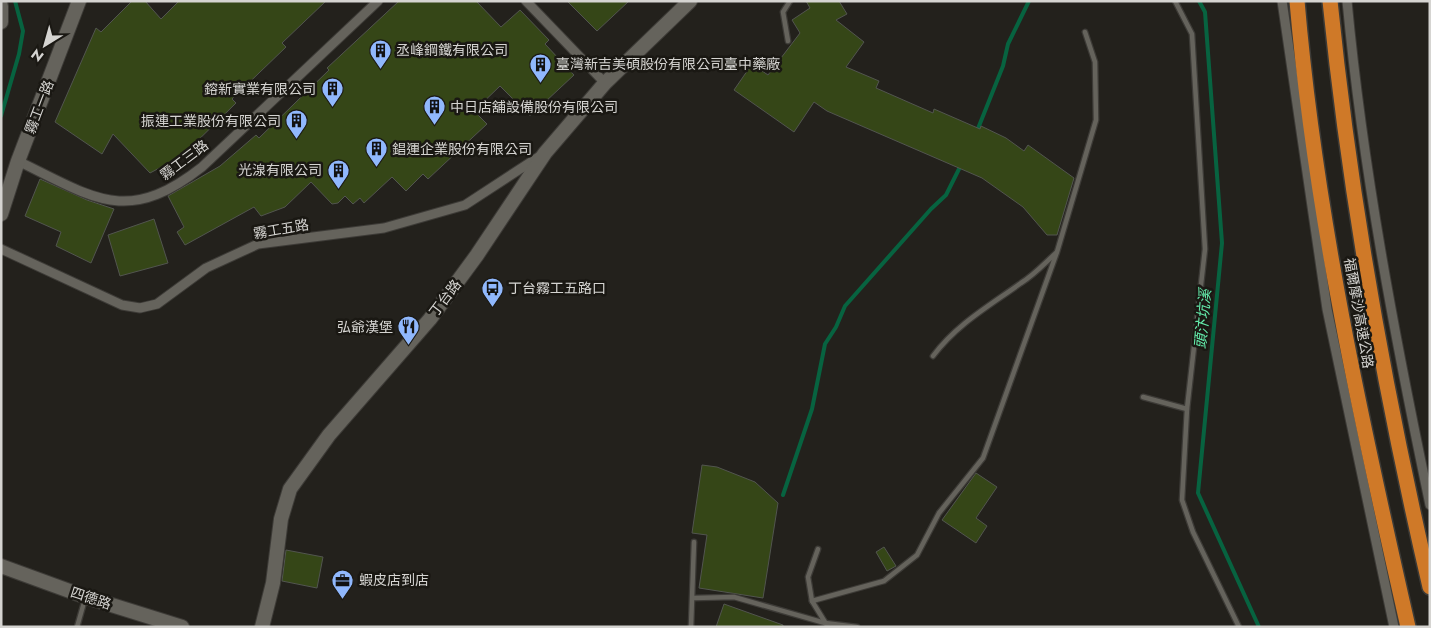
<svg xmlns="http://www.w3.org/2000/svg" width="1431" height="628" viewBox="0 0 1431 628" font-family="Jost,'Noto Sans TC',sans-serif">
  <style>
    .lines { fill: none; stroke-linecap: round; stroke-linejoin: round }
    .stream { stroke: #076340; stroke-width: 4 }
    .building { fill: #354617; stroke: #52554f }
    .lane-casing { stroke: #3d3b37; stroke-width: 7 }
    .street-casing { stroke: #3d3b37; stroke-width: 11 }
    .secondary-casing { stroke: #3d3b37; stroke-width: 16 }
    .highway-casing { stroke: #3d3b37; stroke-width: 18 }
    .lane { stroke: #65635c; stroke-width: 4.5 }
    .street { stroke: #65635c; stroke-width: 9 }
    .secondary { stroke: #65635c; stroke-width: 14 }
    .highway { stroke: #cf7928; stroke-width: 15 }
    .labels { text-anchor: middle; stroke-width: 5; stroke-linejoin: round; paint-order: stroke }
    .poi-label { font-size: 14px; fill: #d5d4d1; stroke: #1a1813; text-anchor: start }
    .street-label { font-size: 14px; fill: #d5d4d1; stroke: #1a1813 }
    .water-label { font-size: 15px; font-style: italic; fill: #65eead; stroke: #1a1813 }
  </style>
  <rect width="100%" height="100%" fill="#23211c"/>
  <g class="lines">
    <g class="stream">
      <path d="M1199,1L1205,12L1222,243L1198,493L1259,627"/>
      <path d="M1,116L19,54L23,31L15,1"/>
      <path d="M977,131L1003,66L1008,44L1029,1"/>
      <path d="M783,495L812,409L825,344L836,327L845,306L931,209L946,195L961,165"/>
    </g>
  </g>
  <g class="building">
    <path d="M132,1H145L161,19L179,1H326L282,43L286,47L232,99L236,103L182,156L150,173L113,134L102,154L55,122L96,28L101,32Z"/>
    <path d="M399,1H476L501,27L520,10L549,40L545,44L574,75L530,116L500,86L474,111L487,124L428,179L423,174L406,191L392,177L364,203L360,198L353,204L345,196L338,203L332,204L311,182L285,207L261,216L254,207L185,245L177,232L184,227L168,196L220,166L256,135L259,138L329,70L327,68Z"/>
    <path d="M567,1H629L597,31Z"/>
    <path d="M806,1H839L847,14L836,20L864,42L846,67L879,81L876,88L933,113L934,109L980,129L981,126L1006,138L1024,151L1028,145L1074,178L1057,235H1047L1023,207L982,178L827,111L814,102L794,132L734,90L752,64L768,75L800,33L792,20L810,8Z"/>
    <path d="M40,179L87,200L114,209L91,263L56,246L61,232L25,216Z"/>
    <path d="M154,219L168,263L120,276L108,235Z"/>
    <path d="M702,465L717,467L755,482L778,503L763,598L699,588L707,535L692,533Z"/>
    <path d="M976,473L997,487L976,518L987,526L976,543L942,520Z"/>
    <path d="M884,547L896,566L887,571L876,552Z"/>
    <path d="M286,550L323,557L317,588L282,581Z"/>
    <path d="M724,604L783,625V627H716Z"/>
  </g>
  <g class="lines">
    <defs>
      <g id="lane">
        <path d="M1175,1L1192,34L1205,249L1187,409L1182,500L1193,532L1239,627"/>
        <path d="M788,41L783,12L790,1"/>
        <path d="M933,356C957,324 989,306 1021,283C1034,275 1045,263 1056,253"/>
        <path d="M1143,397L1187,409"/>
        <path d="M694,598L734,597L825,623L857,627"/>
        <path d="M812,601L808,577L818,549"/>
        <path d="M77,627L85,599"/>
        <path d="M691,627L694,542"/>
        <path d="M828,627L812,601L884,581L917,555L939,513L983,458L1057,252L1096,120L1095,62L1085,32"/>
      </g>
      <g id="street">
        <path d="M526,1L605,83"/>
        <path d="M1282,1L1327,309L1394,627"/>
        <path d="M1347,1C1363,171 1395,338 1430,505"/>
        <path d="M18,161C94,198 127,226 202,167L378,1"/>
        <path d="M1,249L122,305L140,308L157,304L206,268L258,244L384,228L465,205L540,156"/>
      </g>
      <g id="secondary">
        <path d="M1,6V22"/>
        <path d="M1,214L18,161L79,1"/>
        <path d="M1,566L86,597L182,627"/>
        <path d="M262,627L273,583L281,519L290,489L329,435L430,319L477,255L545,153L605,83L690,1"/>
      </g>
      <g id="highway">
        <path d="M1297,1C1315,212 1361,421 1408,627"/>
        <path d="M1330,1C1350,198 1385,394 1430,587"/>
      </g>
    </defs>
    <use href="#lane" class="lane-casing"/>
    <use href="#street" class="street-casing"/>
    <use href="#secondary" class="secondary-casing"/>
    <use href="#highway" class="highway-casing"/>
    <use href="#lane" class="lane"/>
    <use href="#street" class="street"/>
    <use href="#secondary" class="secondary"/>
    <use href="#highway" class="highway"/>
  </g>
  <defs>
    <symbol id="building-pin" viewBox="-11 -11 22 30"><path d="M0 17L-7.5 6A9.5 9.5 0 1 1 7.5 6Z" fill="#90b8fd" stroke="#1a1813"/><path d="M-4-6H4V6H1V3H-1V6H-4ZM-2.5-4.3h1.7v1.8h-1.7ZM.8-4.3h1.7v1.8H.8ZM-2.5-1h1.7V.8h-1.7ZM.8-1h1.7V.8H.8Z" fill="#111"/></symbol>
    <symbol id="bus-pin" viewBox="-11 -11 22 30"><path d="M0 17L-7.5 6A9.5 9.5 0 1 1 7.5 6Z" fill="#90b8fd" stroke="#1a1813"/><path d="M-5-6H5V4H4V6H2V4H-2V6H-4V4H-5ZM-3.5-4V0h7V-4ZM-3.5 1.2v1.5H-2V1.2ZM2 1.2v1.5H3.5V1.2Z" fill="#111"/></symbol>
    <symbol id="restaurant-pin" viewBox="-11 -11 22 30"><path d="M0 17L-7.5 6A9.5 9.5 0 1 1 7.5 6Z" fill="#90b8fd" stroke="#1a1813"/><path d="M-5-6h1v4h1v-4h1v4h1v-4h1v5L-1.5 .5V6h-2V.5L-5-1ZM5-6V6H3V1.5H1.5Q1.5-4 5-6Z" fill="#111"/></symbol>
    <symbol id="office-pin" viewBox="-11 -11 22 30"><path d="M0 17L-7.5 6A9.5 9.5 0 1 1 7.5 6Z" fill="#90b8fd" stroke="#1a1813"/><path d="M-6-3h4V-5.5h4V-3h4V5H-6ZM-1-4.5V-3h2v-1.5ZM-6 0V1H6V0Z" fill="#111"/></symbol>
  </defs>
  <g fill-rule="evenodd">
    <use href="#building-pin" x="368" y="38" width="25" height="34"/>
    <use href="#building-pin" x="528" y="52" width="25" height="34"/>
    <use href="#building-pin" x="320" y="76" width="25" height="34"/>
    <use href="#building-pin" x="422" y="94" width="25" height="34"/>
    <use href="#building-pin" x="284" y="108" width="25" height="34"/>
    <use href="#building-pin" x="364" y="136" width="25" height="34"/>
    <use href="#building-pin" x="326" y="158" width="25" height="34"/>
    <use href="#bus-pin" x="480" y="276" width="25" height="34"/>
    <use href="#restaurant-pin" x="396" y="314" width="25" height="34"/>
    <use href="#office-pin" x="330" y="568" width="25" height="34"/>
  </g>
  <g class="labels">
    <g class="poi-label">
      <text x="396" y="55">丞峰鋼鐵有限公司</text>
      <text x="556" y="69">臺灣新吉美碩股份有限公司臺中藥廠</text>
      <text x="316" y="94" text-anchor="end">鎔新實業有限公司</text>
      <text x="450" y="112">中日店舖設備股份有限公司</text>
      <text x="281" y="126" text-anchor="end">振連工業股份有限公司</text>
      <text x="392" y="154">錩運企業股份有限公司</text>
      <text x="322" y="175" text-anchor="end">光湶有限公司</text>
      <text x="508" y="293">丁台霧工五路口</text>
      <text x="393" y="332" text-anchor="end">弘爺漢堡</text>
      <text x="359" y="585">蝦皮店到店</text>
    </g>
    <g class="street-label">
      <text transform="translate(39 107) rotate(-69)" y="5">霧工一路</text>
      <text transform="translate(184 160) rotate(-37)" y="5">霧工三路</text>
      <text transform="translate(281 229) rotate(-10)" y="5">霧工五路</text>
      <text transform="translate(445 298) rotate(-53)" y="5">丁台路</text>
      <text transform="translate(1359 313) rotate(80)" y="5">福爾摩沙高速公路</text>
      <text transform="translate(91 598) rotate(18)" y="5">四德路</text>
    </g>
    <g class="water-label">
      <text transform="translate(1203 319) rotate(-85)" y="5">頭汴坑溪</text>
    </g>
  </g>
  <rect width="1431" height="628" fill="none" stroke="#d5d4d1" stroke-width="5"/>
  <g transform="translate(45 45) rotate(217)" stroke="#1a1813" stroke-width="4" paint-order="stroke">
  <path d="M0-4L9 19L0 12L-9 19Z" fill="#d5d4d1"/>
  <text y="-8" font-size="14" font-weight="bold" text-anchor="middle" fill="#d5d4d1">N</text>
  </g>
</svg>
